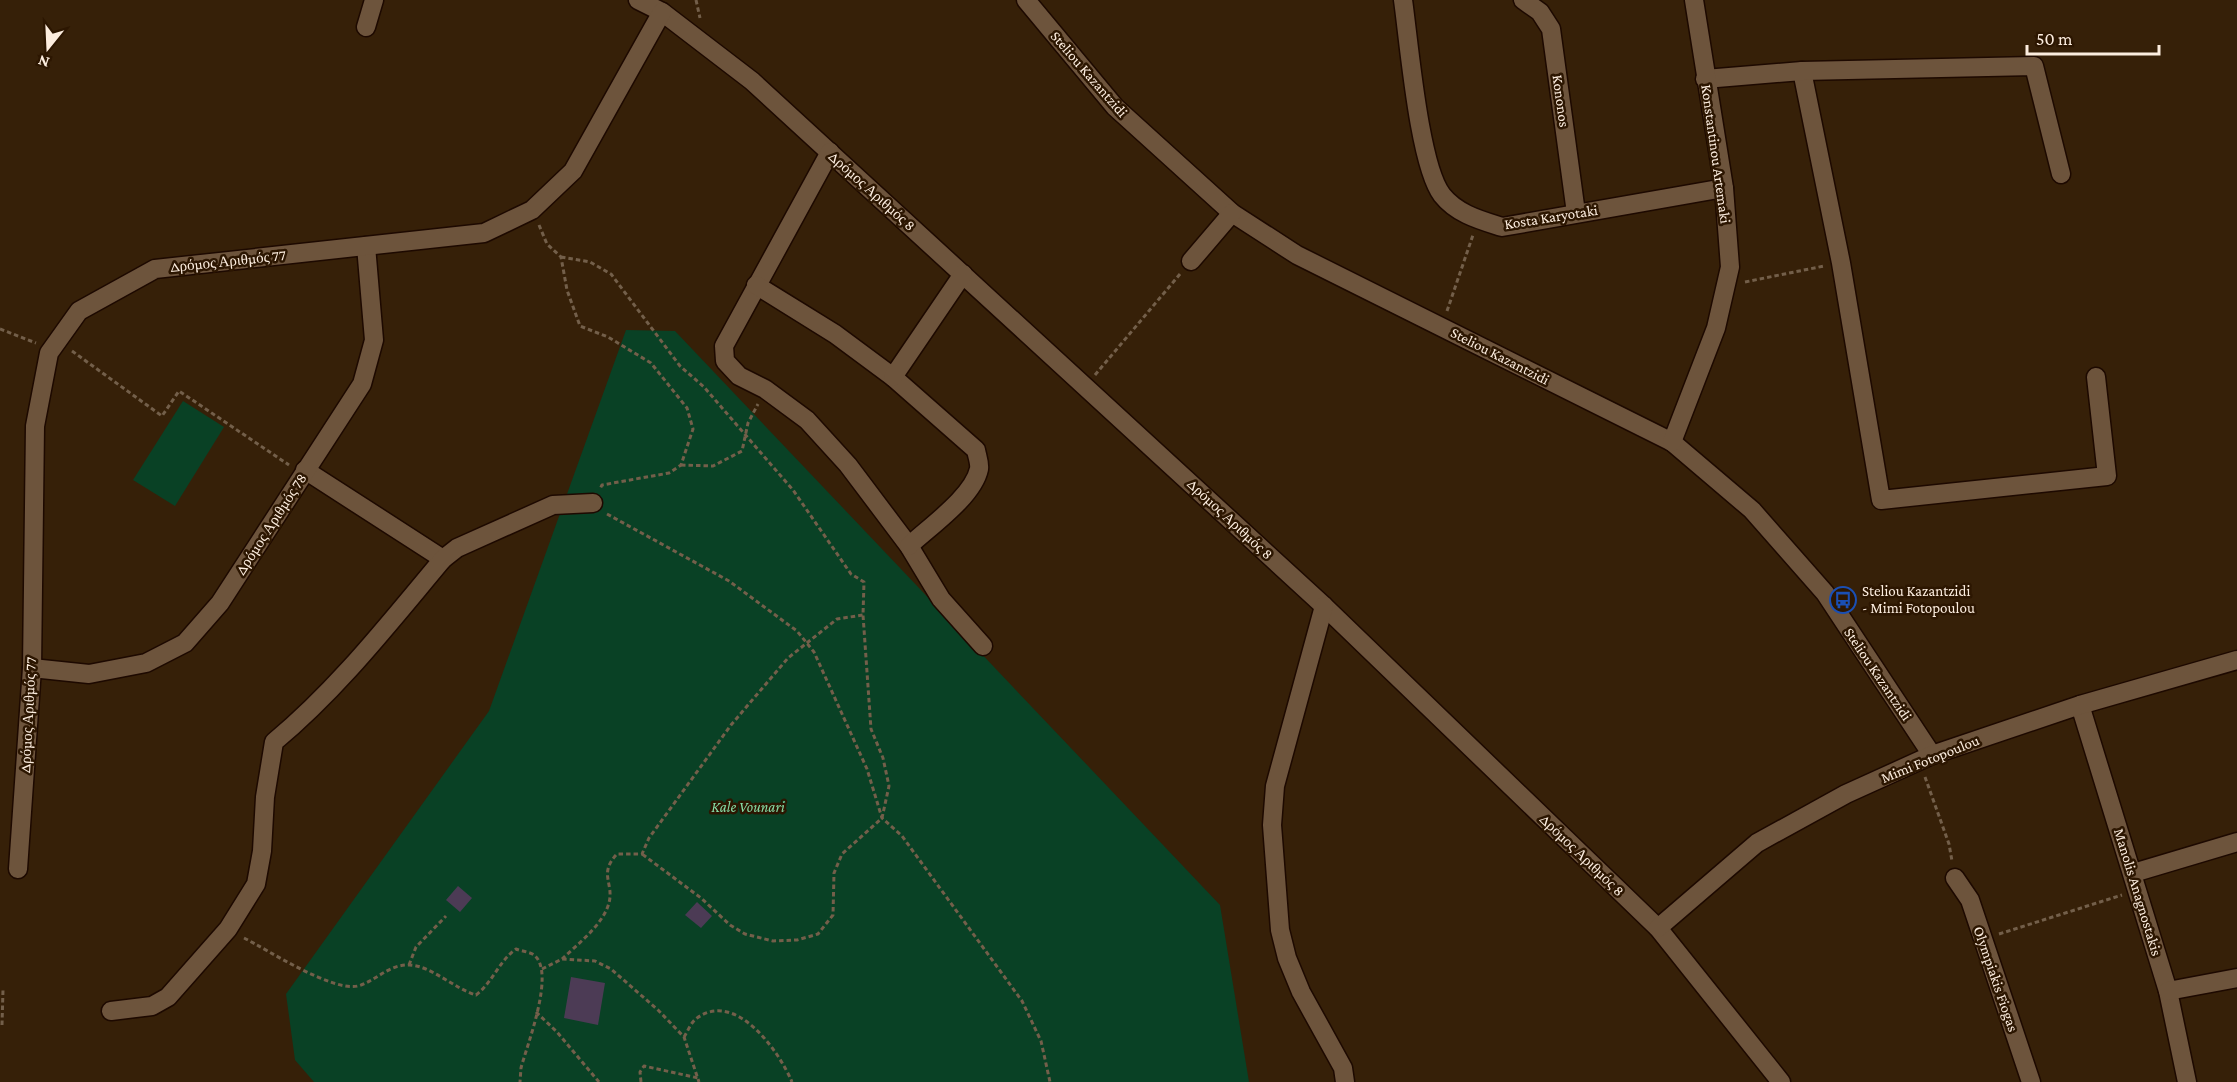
<svg xmlns="http://www.w3.org/2000/svg" width="2237" height="1082" viewBox="0 0 2237 1082" font-family="'Crimson Pro',serif">
  <style>
    .green { fill: #094125 }
    .building { fill: #4c3b55 }
    .lines { fill: none; stroke-linecap: round; stroke-linejoin: round }
    .minor-casing { stroke: #1d0900; stroke-width: 21 }
    .path { stroke: #735f4a; stroke-width: 3; stroke-dasharray: 4.5 3; stroke-linecap: butt }
    .minor { stroke: #6d543c; stroke-width: 18 }
    .labels { text-anchor: middle; stroke-width: 5; stroke-linejoin: round; paint-order: stroke }
    .street-label { font-size: 15px; fill: #fceddf; stroke: #2c1601 }
    .poi-label { font-size: 15px; fill: #fceddf; stroke: #2c1601; text-anchor: start }
    .park-label { font-size: 15px; font-style: italic; fill: #86dca6; stroke: #2c1601 }
  </style>
  <rect width="100%" height="100%" fill="#362008"/>
  <g class="green">
    <path d="M626,330L675,331L1220,905L1249,1082H314L295,1060L286,994L489,711Z"/>
    <path d="M183,401L224,427L175,506L133,480Z"/>
  </g>
  <g class="building">
    <path d="M458,886L472,898L460,912L446,900Z"/>
    <path d="M697,902L712,916L701,928L685,915Z"/>
    <path d="M571,977L605,983L598,1025L564,1018Z"/>
  </g>
  <g class="lines">
    <defs>
      <g id="minor">
        <path d="M638,0L662,12L752,81L1324,606L1658,928L1781,1082"/>
        <path d="M1026,0L1115,107L1232,213L1297,255L1672,442L1752,510L1825,593L1932,755"/>
        <path d="M1403,0C1409,42 1419,165 1442,195C1457,214 1480,220 1502,227L1724,188"/>
        <path d="M1523,0L1540,12L1551,29L1576,213"/>
        <path d="M366,27L374,0"/>
        <path d="M1802,71L1841,263L1881,500L2107,476L2096,377"/>
        <path d="M1705,79L1802,71L2034,66L2061,174"/>
        <path d="M830,152L724,346L725,361L739,376L765,389L807,420L848,465L909,546L941,599L983,646"/>
        <path d="M1191,261L1232,213"/>
        <path d="M756,285L835,334L893,377L976,450C977,456 980,463 979,469C973,497 929,527 909,546"/>
        <path d="M893,377L963,274"/>
        <path d="M1672,442L1716,328L1730,267L1724,188L1694,0"/>
        <path d="M305,470L443,559"/>
        <path d="M1324,606L1275,786L1272,825L1280,930L1287,958L1301,992L1343,1068L1345,1082"/>
        <path d="M32,668L89,674L146,663L185,643L220,603L362,384L374,340L366,246"/>
        <path d="M2080,705L2168,991L2187,1082"/>
        <path d="M18,869L32,668L35,426L49,353L79,311L155,269L484,233L532,210L573,171L662,12"/>
        <path d="M2133,873L2237,842"/>
        <path d="M1955,878L1970,900L2031,1082"/>
        <path d="M1658,928L1757,843L1846,794L1932,755L2080,705L2237,660"/>
        <path d="M2168,991L2237,978"/>
        <path d="M111,1011L152,1006L168,997L228,929L256,884L262,851L265,797L274,742C338,689 390,622 443,559L457,548L553,505L593,503"/>
      </g>
    </defs>
    <use href="#minor" class="minor-casing"/>
    <g class="path">
      <path d="M696,0L700,18"/>
      <path d="M539,225L547,244L561,257L567,290L580,326L608,337L651,363L687,408L693,429L681,465L669,473L602,485L600,489"/>
      <path d="M561,257L590,262L611,274L680,366L704,387L793,490L851,574L864,582L863,615L871,729L883,758L889,786L882,818L842,854L834,873L833,915L818,934L797,940L773,941L745,934L730,925L701,898L642,854"/>
      <path d="M1745,282L1824,266"/>
      <path d="M1447,311L1473,235"/>
      <path d="M0,329L36,343"/>
      <path d="M72,351L162,416L179,391L289,465"/>
      <path d="M1095,375L1180,274"/>
      <path d="M681,465L713,466L742,451L748,423L758,404"/>
      <path d="M607,514L729,581L797,631L814,652L867,769L882,818L902,836L1022,1001L1041,1041L1050,1082"/>
      <path d="M1925,777L1949,844L1952,861"/>
      <path d="M1999,934L2122,895"/>
      <path d="M244,938C268,950 332,992 358,986C376,981 389,964 409,965C430,965 455,989 476,995C493,982 499,961 516,949C521,951 530,952 534,955C556,972 527,1045 521,1068L520,1082"/>
      <path d="M562,959C578,944 601,926 608,906C616,884 597,875 617,854H642L649,838L731,725L788,658L837,619L863,615"/>
      <path d="M409,965L416,947L446,916"/>
      <path d="M542,969L562,959L595,961L611,969L658,1010L684,1037L699,1082"/>
      <path d="M536,1012L557,1032L599,1082"/>
      <path d="M2,1025L3,990"/>
      <path d="M684,1037C688,1031 691,1022 697,1018C736,990 779,1051 792,1082"/>
      <path d="M641,1082L640,1072L644,1066L698,1078"/>
    </g>
    <use href="#minor" class="minor"/>
  </g>
  <defs>
    <symbol id="bus-ring" viewBox="-11 -11 22 22"><circle r="9.5" fill="#2c1601" stroke="#1a4fb4" stroke-width="1.5"/><path d="M-5-6H5V4H4V6H2V4H-2V6H-4V4H-5ZM-3.5-4V0h7V-4ZM-3.5 1.2v1.5H-2V1.2ZM2 1.2v1.5H3.5V1.2Z" fill="#1a4fb4"/></symbol>
  </defs>
  <g fill-rule="evenodd">
    <use href="#bus-ring" x="1828" y="585" width="30" height="30"/>
  </g>
  <g class="labels">
    <g class="street-label">
      <text transform="translate(1089 74) rotate(49)" y="5">Steliou Kazantzidi</text>
      <text transform="translate(1561 101) rotate(82)" y="5">Kononos</text>
      <text transform="translate(1716 154) rotate(82)" y="5">Konstantinou Artemaki</text>
      <text transform="translate(872 191) rotate(42)" y="5">Δρόμος Αριθμός 8</text>
      <text transform="translate(1551 217) rotate(-9)" y="5">Kosta Karyotaki</text>
      <text transform="translate(228 261) rotate(-6)" y="5">Δρόμος Αριθμός 77</text>
      <text transform="translate(1500 356) rotate(27)" y="5">Steliou Kazantzidi</text>
      <text transform="translate(1230 519) rotate(43)" y="5">Δρόμος Αριθμός 8</text>
      <text transform="translate(271 524) rotate(-57)" y="5">Δρόμος Αριθμός 78</text>
      <text transform="translate(1878 674) rotate(56)" y="5">Steliou Kazantzidi</text>
      <text transform="translate(28 715) rotate(-87)" y="5">Δρόμος Αριθμός 77</text>
      <text transform="translate(1930 759) rotate(-22)" y="5">Mimi Fotopoulou</text>
      <text transform="translate(1582 855) rotate(44)" y="5">Δρόμος Αριθμός 8</text>
      <text transform="translate(2138 892) rotate(73)" y="5">Manolis Anagnostakis</text>
      <text transform="translate(1996 979) rotate(71)" y="5">Olympiakis Fiogas</text>
    </g>
    <g class="poi-label">
      <text x="1862" y="596">Steliou Kazantzidi<tspan x="1862" dy="17">- Mimi Fotopoulou</tspan></text>
    </g>
    <g class="park-label">
      <text x="748" y="812">Kale Vounari</text>
    </g>
  </g>
  <g transform="translate(48 48) rotate(198)" stroke="#2c1601" stroke-width="4.5" paint-order="stroke">
  <path d="M0-4.5L10 22L0 15L-10 22Z" fill="#fceddf"/>
  <text y="-9" font-size="16" font-weight="bold" text-anchor="middle" fill="#fceddf">N</text>
  </g>
  <path d="M2027 45v9h132v-9" fill="none" stroke="#fceddf" stroke-width="3"/>
  <text x="2036" y="45" font-size="18" fill="#fceddf" stroke="#2c1601" stroke-width="4.5" paint-order="stroke">50 m</text>
</svg>
